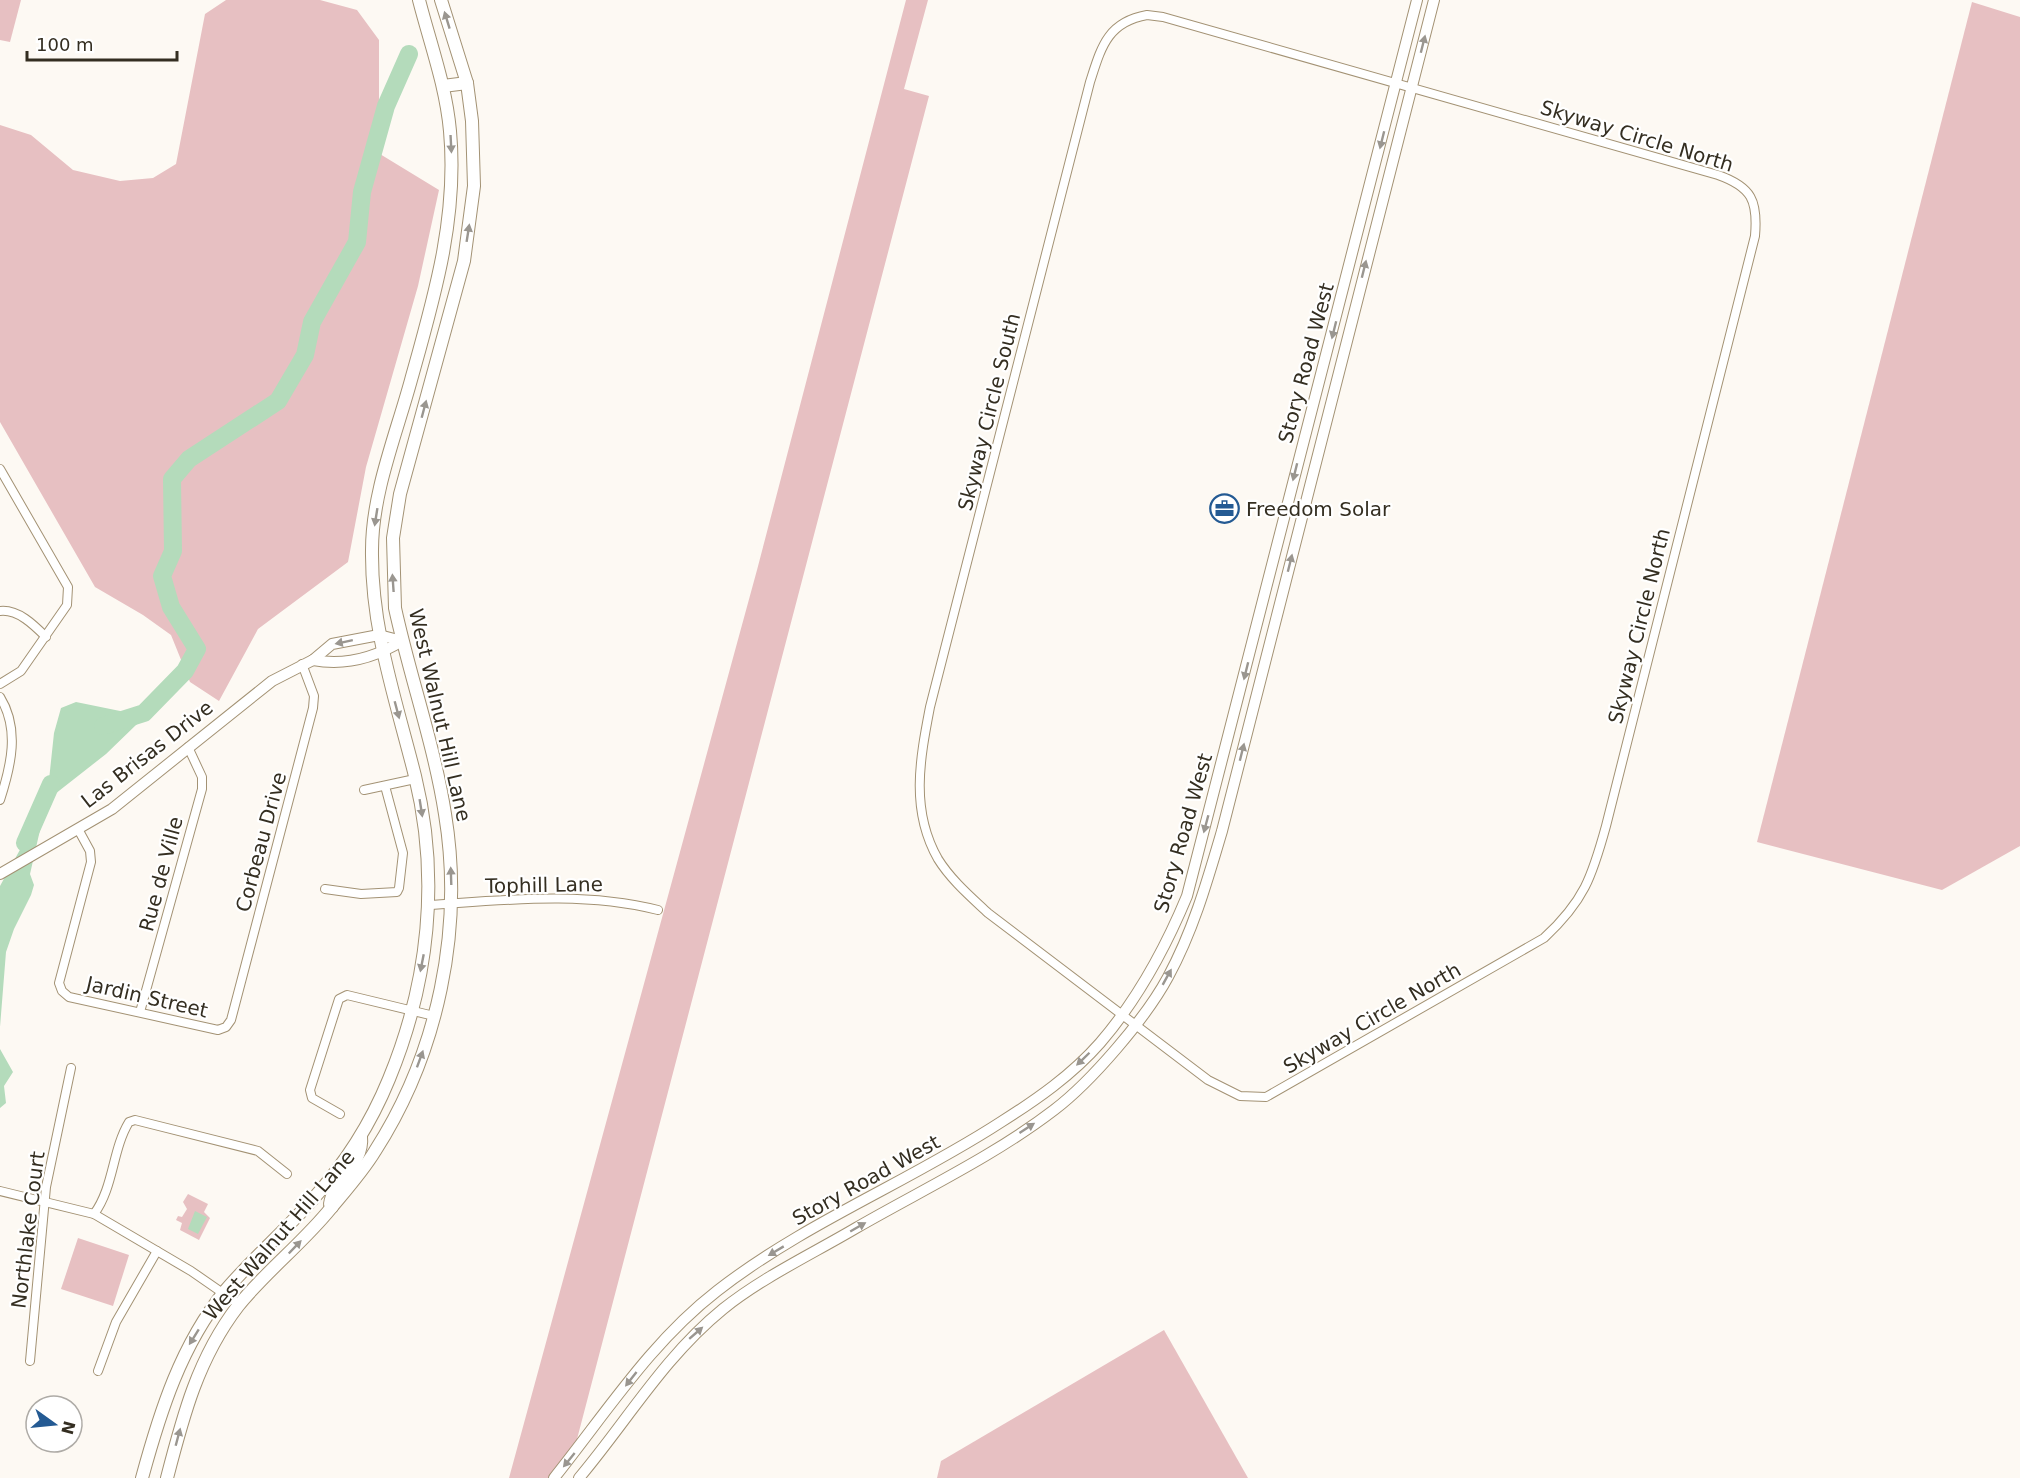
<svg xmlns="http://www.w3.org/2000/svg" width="2020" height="1478" viewBox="0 0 2020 1478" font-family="'DejaVu Sans',sans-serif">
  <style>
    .green { fill: #e7c0c2 }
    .water { fill: #b4dbbb }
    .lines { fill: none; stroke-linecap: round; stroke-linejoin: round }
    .river { stroke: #b4dbbb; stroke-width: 18 }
    .minor-casing { stroke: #a39274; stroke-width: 10 }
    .tertiary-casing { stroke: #a39274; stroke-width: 12 }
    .secondary-casing { stroke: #a39274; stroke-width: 14 }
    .minor { stroke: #fff; stroke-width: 8 }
    .tertiary { stroke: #fff; stroke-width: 10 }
    .secondary { stroke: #fff; stroke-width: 12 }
    .oneway { fill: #9a9690 }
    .labels { text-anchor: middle; stroke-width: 4.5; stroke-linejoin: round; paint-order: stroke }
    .street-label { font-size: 20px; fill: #342e21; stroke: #fff }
    .poi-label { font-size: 20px; fill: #342e21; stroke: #fff; text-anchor: start }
  </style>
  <rect width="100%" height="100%" fill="#fdf9f3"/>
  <g class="green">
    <path d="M0,0H21L10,42L0,40Z"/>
    <path d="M226,0H320L357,10L379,40V105L375,151L439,190L418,286L366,467L348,562L258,629L219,701L190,682L171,635L143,615L95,587L0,422V125L31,135L73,170L120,181L153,178L176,164L205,14Z"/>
    <path d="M906,0H928L904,89L929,96L576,1443L550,1478H509L757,570Z"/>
    <path d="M1972,2L2020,17V846L1942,890L1757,842Z"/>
    <path d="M188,1194L208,1204L204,1212L210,1218L199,1240L180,1230L182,1223L176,1220L178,1216L182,1217L187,1209L183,1202Z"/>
    <path d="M78,1238L129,1255L113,1306L61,1289Z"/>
    <path d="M1164,1330L1248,1478H937L941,1461Z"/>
  </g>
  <g class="water">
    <path d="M158,689L166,696L106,754L55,794L40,830L30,874L34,885L31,895L14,929L6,952L0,1027V886L38,817L49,780L54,733L61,708L76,702L125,712V728Z"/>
    <path d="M0,1049L13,1072L4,1086L6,1103L0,1108Z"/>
    <path d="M195,1211L207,1217L198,1234L188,1229Z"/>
  </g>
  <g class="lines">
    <g class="river">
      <path d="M103,726L144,713L185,671L197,649L171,607L162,576L173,551L172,479L189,459L278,401L305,355L312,322L357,242L362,192L386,106L409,54"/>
      <path d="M25,843L51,784"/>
    </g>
    <defs>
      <g id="minor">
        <path d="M1147,15L1163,17L1718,175C1752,187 1758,201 1755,236L1606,826C1592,877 1584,901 1544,938L1266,1097L1240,1096L1208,1080L988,913C971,897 951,880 938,859C910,810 920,759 930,707L1090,82C1101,48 1107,22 1147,15Z"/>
        <path d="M0,469L68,587L67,605L21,671L0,684"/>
        <path d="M0,611C18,609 34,625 46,637"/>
        <path d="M0,697C20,729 11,766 0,800"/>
        <path d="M364,790L415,779"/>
        <path d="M78,829L90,851L91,862L59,983L62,991L69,997L218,1030L226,1027L231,1020L313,708L314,696L302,664"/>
        <path d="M325,889L361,894L397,892L399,888L403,853L385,786"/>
        <path d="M429,905C506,900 583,891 658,910"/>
        <path d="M140,1012L202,789V777L188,747"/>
        <path d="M340,1114L312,1098L310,1090L339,999L347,995L434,1016"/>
        <path d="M0,1191L94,1214L191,1271L240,1305"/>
        <path d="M94,1214C114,1187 112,1150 129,1122L135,1120L258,1151L287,1174"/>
        <path d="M30,1361L46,1187L71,1068"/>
        <path d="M98,1371L116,1322L157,1251"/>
      </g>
      <g id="tertiary">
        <path d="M313,660C345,666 376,657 402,641"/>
        <path d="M0,874L112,809L272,681L313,660L332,644L379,635L402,641"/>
        <path d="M554,1478C606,1413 651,1342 717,1291C804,1223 909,1182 1001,1122C1036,1100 1072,1075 1100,1043C1138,999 1165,949 1187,896L1417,0"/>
        <path d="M579,1478C627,1421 664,1357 723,1309C763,1277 812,1254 856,1228C922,1190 994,1156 1054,1110C1091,1082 1146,1018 1168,977C1193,931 1207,882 1222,831L1434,0"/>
      </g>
      <g id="secondary">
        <path d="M443,86L467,83"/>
        <path d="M332,1207L330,1204C334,1177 364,1165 361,1136"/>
        <path d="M142,1478C160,1412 181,1345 225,1291C252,1259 285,1231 313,1199C345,1164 371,1123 389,1079C429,982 440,878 415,776C396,700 371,629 372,550C372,493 396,435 411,380C434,298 458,218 450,131C446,86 430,43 419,0"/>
        <path d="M167,1478C183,1416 198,1358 238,1306C266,1271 303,1243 331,1208C346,1190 363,1171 375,1151C438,1053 464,929 445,814C434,744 410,677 395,608L393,538L400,494L464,261L474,186L472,121L467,83L441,0"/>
      </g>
    </defs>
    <use href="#minor" class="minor-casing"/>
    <use href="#tertiary" class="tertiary-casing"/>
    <use href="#secondary" class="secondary-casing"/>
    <use href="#minor" class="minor"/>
    <use href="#tertiary" class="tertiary"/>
    <use href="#secondary" class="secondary"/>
  </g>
  <defs><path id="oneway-solid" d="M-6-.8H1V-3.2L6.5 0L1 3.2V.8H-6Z" transform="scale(1.5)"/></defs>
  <g class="oneway">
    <use href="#oneway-solid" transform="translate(447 20) rotate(-107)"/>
    <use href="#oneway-solid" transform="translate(1423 44) rotate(-76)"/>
    <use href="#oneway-solid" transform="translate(1382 140) rotate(104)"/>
    <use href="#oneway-solid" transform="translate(451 144) rotate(87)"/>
    <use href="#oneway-solid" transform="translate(468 233) rotate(-81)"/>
    <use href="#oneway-solid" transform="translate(1364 269) rotate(-76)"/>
    <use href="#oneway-solid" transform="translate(1334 330) rotate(104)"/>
    <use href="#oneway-solid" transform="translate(424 409) rotate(-75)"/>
    <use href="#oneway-solid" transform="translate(1295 472) rotate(104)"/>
    <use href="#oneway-solid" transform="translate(376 517) rotate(99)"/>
    <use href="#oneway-solid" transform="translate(1290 563) rotate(-76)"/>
    <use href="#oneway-solid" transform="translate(393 583) rotate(-94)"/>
    <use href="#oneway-solid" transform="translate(344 642) rotate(168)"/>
    <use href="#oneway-solid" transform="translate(1246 671) rotate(104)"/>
    <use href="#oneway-solid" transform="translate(397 710) rotate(75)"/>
    <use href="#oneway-solid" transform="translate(1242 752) rotate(-76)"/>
    <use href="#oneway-solid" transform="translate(421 808) rotate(81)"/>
    <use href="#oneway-solid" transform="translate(1206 824) rotate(105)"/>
    <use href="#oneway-solid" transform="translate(451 876) rotate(-92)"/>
    <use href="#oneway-solid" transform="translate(422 963) rotate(101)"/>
    <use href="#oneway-solid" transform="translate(1167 977) rotate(-61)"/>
    <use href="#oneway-solid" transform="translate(420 1059) rotate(-70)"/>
    <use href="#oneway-solid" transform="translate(1083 1059) rotate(136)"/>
    <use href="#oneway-solid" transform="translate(1027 1128) rotate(-33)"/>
    <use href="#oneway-solid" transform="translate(858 1227) rotate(-30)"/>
    <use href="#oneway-solid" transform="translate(295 1247) rotate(-46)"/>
    <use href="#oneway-solid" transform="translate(776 1251) rotate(149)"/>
    <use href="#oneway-solid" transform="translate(696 1333) rotate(-41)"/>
    <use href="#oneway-solid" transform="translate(194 1337) rotate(122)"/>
    <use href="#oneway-solid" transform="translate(631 1379) rotate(128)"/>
    <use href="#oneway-solid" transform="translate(178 1437) rotate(-75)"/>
    <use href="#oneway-solid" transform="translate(569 1460) rotate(129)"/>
  </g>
  <defs>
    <symbol id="office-ring" viewBox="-11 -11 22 22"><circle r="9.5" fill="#fff" stroke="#245a93" stroke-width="1.5"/><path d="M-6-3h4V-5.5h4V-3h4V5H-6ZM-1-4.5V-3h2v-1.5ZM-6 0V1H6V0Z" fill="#245a93"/></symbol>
  </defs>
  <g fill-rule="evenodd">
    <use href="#office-ring" x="1208" y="492" width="33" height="33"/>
  </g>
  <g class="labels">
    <g class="street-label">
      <text transform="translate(1637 136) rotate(17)" y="7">Skyway Circle North</text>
      <text transform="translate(1306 363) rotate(-75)" y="7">Story Road West</text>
      <text transform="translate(989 412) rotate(-76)" y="7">Skyway Circle South</text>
      <text transform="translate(1639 626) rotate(-76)" y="7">Skyway Circle North</text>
      <text transform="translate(440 715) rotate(77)" y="7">West Walnut Hill Lane</text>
      <text transform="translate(147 754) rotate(-38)" y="7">Las Brisas Drive</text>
      <text transform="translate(1183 833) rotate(-74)" y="7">Story Road West</text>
      <text transform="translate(261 842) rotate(-75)" y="7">Corbeau Drive</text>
      <text transform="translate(161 874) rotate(-75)" y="7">Rue de Ville</text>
      <text transform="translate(544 885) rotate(-1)" y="7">Tophill Lane</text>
      <text transform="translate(147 997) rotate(13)" y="7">Jardin Street</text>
      <text transform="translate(1372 1018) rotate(-30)" y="7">Skyway Circle North</text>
      <text transform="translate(866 1180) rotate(-29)" y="7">Story Road West</text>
      <text transform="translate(28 1230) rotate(-83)" y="7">Northlake Court</text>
      <text transform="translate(279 1235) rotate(-49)" y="7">West Walnut Hill Lane</text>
    </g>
    <g class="poi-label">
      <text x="1246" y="516">Freedom Solar</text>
    </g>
  </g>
  <g transform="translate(54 1424) rotate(105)"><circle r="28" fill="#ffffff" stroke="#aeaba6" stroke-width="1.5"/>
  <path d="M0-4.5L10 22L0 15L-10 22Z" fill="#245a93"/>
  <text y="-9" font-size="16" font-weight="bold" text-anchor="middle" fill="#342e21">N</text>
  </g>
  <path d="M27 51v9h150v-9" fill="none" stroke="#342e21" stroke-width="3"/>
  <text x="36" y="51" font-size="18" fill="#342e21" stroke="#ffffff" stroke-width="4.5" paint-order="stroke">100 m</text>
</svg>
